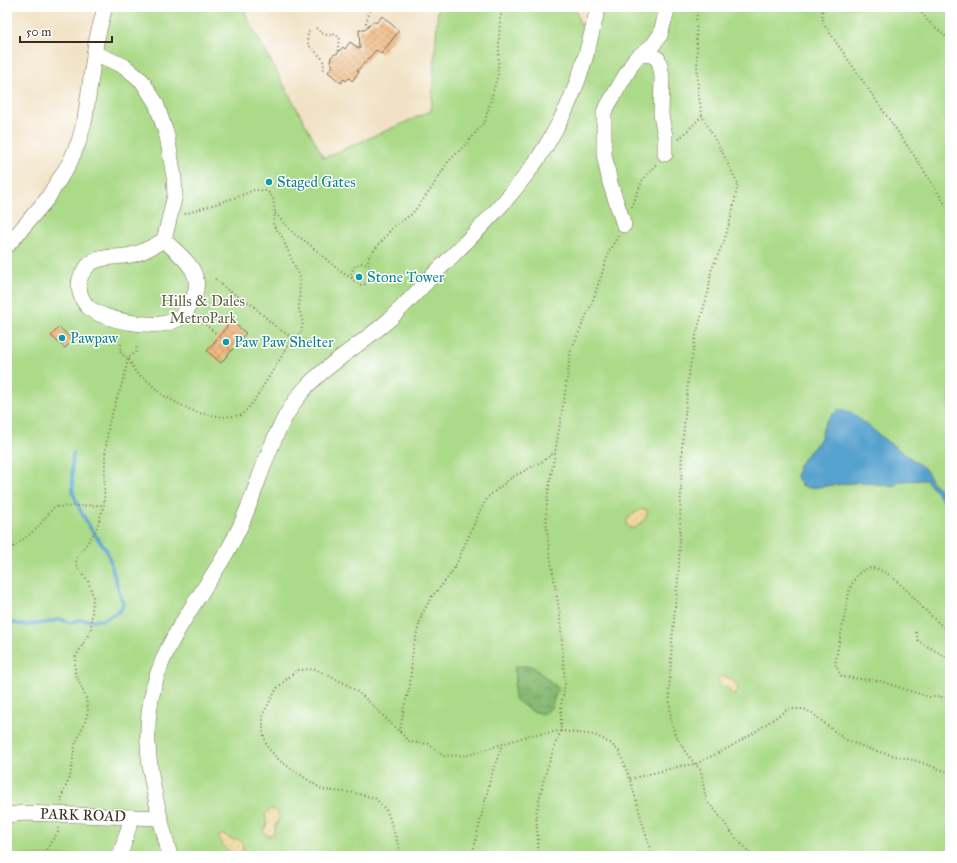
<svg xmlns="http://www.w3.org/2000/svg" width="957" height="863" viewBox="0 0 957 863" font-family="'IM FELL Great Primer',serif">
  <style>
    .green { fill: #abda88; stroke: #738253 }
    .forest { fill: url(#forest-crowns); stroke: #627249 }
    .sand { fill: url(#sand-dots); stroke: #94825e }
    .water { fill: #57a2ce; stroke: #496676 }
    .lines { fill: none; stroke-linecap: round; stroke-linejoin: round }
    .stream { stroke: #57a2ce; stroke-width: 3.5 }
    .building { fill: url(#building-cross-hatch) }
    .minor-casing { stroke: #7b6a58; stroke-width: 16 }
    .path { stroke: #7b6a58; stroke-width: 2; stroke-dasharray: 1 3; stroke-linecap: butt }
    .minor { stroke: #fff; stroke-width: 15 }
    .culture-dot { fill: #0f9aa8; stroke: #fff; stroke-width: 1.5 }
    .labels { text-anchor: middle; stroke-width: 3; stroke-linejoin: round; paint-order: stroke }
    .culture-label { font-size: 15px; fill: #0d838f; stroke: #fff; text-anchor: start }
    .park-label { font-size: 15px; fill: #5d5f3e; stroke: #fff }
    .street-label { font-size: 15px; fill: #3b2a1e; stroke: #fff }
  </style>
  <defs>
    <pattern id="forest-crowns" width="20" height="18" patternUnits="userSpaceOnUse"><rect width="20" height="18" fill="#88ba74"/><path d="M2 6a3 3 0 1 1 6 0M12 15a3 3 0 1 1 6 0" fill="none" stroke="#70975f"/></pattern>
    <pattern id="sand-dots" width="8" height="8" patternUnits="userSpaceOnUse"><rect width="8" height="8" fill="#eeda9e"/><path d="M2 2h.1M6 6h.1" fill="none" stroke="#cdbb88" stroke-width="1.8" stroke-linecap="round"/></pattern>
    <pattern id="building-cross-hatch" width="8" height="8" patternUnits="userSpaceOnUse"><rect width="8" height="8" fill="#eeb578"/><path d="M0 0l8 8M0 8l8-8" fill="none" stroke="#c29362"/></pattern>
  </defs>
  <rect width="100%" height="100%" fill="#fff"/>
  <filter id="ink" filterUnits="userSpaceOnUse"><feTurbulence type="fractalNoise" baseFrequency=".025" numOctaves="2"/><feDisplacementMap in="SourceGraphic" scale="8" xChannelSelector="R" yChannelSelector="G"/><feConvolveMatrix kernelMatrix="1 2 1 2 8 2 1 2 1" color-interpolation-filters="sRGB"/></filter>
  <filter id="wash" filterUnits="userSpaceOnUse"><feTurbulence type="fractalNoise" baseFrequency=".012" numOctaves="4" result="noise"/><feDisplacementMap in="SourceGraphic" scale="16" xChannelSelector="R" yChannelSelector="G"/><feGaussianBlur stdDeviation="0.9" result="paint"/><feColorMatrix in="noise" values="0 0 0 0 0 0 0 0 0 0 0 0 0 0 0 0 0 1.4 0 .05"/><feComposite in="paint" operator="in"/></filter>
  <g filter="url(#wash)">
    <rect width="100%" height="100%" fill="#f1e2c5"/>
    <path class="green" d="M105,7H244L246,16L324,158L431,111L438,7H575L580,24L592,29L598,7H950V856H7V246L70,162Z"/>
    <path class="forest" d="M515,666H532L558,688L551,708L543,714L529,710L514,698Z"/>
    <g class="sand">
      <path d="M643,509L647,510C649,518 640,523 635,528H629C621,518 636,512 643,509Z"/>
      <path d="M722,676C731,677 736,682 738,690L734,696L727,688L718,683L719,679Z"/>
      <path d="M272,809L278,813L279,817L273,834L267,836L263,831L267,824L265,815L268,811Z"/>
      <path d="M223,834L231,839H237L241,841L243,847V852L236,856C228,851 222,846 218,837Z"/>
    </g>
    <path class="water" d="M838,409L851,412L888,442L924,468L929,475L931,481L942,491L950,501V506L944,502L926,480L900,481L894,486L861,482L809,488L801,485L796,477L799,465L807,454L813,448L820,440L824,426L827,420Z"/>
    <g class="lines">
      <path class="stream" d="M7,622L24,625L46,623L60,619L70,623L79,620H103L120,611L123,604L107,551L91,529L81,512L73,493L72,468L73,453"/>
    </g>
    <g id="blocks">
      <g class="building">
        <path d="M382,16L399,31L381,54L376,50L357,71L359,72L352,81L349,78L346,81L344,79L341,83L328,72L333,65L330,62L331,57L333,55L338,53L343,47L345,49L350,42L360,49L359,30H365L373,21L376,23Z"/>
        <path d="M231,321L246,333L221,363L207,351Z"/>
        <path d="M59,327L73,340L65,348L51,336Z"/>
      </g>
    </g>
  </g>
  <g filter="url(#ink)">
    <use href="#blocks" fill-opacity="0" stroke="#7b6a58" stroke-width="1"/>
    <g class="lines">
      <defs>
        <g id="minor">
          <path d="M94,53L124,66L142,81L156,103L167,136L174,177L175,195L164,240C182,257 208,274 191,302C188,309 183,317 176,320C157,330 104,321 88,307C83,302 80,295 79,288C78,279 83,270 90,264C100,255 118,258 131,255C143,253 153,246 164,240"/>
          <path d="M642,54L651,55L658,59L660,65L662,77L661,115L665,136V154"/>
          <path d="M624,225L610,183L604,154V112L635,59L653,45L660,35L668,7"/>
          <path d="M7,246L47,199L70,162L79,141L85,119L96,42L105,7"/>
          <path d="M7,815L24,813L160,818"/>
          <path d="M120,856L132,817"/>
          <path d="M170,856C149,776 131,714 174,637C196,597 225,562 243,520C262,476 274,421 308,385C333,360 364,342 390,319C410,300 428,280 447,261C477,231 509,200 534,164C544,151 552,136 560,121C579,86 589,46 598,7"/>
        </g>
      </defs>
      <use href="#minor" class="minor-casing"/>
      <g class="path">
        <path d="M698,7L696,21L698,91L702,116L722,152L738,184L732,214L724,241L711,271L709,289L696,335L689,373L682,447L679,567L672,642L669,692L671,720L675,734L686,753L701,771L706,801L715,810L734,836L753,856"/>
        <path d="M822,7L823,23L919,163L950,212"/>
        <path d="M917,7L928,21L950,40"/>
        <path d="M369,26L366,23L371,7"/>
        <path d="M316,28C322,34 327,37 335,34L340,38L338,44V49L339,51"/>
        <path d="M309,31C308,35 306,40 308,43C312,53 328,55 323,72"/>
        <path d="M679,139L702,116"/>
        <path d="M632,207L642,181L657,163"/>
        <path d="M185,214L237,197L254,190L267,191L273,198L275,213"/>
        <path d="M352,278L351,273L355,266L361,263L368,265"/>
        <path d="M215,279L226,289L251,304L276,327L293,338L301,333L303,322L299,309L300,278L281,235L273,225L275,213L294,234L308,243L342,273L352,278L355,282L360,285L366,284L371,277L372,270L368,265V258L393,227L412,214L429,192L448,162L468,142L485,121L498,74L500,16L509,7"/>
        <path d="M202,322L217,334"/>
        <path d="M121,344L120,350L121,354L128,358L136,373L148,381L161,394L179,404L198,413L224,417L242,415L254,401L293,338"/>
        <path d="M7,552L36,529L54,507L104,505"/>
        <path d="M916,632L918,641L950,659"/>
        <path d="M950,632C941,625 933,618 925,610C906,590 869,541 850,588L835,664L842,677L880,681L929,697H950"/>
        <path d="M400,732L404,707L410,686L413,648L422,614L432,596L443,584L454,569L480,511L488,497L511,478L543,461L554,453"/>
        <path d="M630,779L680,766L696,764L728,748L752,734L788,709H804L812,713L844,739L875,751L917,761L950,773"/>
        <path d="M61,802L63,793L70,777L75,745L85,722L88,711L86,698L75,672V658L91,630L93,596L88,581L77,567L76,559L96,530L104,505L105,455L109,422L124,378L128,358L136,352L137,345"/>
        <path d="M42,856L58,832V828"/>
        <path d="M402,856L387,811L375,798L355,793L323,790L280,761L267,747L263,732V714L277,688L297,670L315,669L348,685L364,697L410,742L429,744L443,756L469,755L530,735L561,731L595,735L610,743L619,751L630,779L652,856"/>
        <path d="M472,856L490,780L502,744"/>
        <path d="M539,856L536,814L544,778L556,742L561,731V706L565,684L560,616L548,542L546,516L548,493L564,400L571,350L592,303L609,252L618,236"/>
      </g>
      <use href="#minor" class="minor"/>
    </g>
  </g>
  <g class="culture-dot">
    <circle cx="269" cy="182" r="4"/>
    <circle cx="359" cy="277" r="4"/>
    <circle cx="62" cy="338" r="4"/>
    <circle cx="226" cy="342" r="4"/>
  </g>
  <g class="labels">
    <g class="culture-label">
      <text x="277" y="187">Staged Gates</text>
      <text x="367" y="282">Stone Tower</text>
      <text x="70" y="343">Pawpaw</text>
      <text x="234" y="347">Paw Paw Shelter</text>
    </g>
    <g class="park-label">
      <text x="203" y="306">Hills &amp; Dales<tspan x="203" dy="17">MetroPark</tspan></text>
    </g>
    <g class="street-label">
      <text transform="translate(83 815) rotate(2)" y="5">PARK ROAD</text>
    </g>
  </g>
  <rect width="957" height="863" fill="none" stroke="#fff" stroke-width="24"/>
  <path d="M20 36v6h92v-6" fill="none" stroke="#3b2a1e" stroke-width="2"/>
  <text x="26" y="36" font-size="12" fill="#3b2a1e" stroke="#ffffff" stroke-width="3" paint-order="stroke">50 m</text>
</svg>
